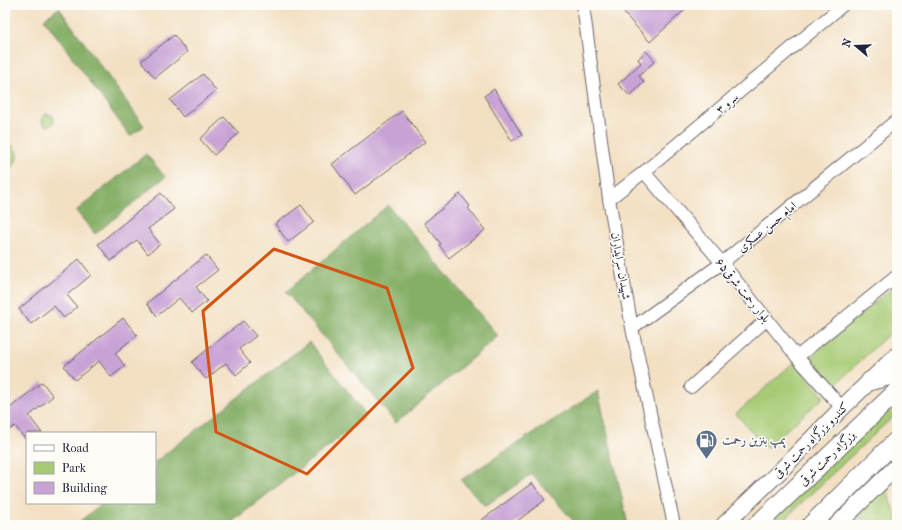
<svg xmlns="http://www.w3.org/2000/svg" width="902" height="530" viewBox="0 0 902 530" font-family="'IM FELL French Canon',Amiri,serif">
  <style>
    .green { fill: #a7cb75; stroke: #647658 }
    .forest { fill: #85af66; stroke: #546850 }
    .building { fill: #c8a1d5 }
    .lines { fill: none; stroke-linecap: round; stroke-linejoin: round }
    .minor-casing { stroke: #6b646b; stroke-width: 14 }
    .major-casing { stroke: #6b646b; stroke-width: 18 }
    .highway-casing { stroke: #6b646b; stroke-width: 20 }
    .minor { stroke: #fff; stroke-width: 12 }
    .major { stroke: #fff; stroke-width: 16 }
    .highway { stroke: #fff; stroke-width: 18 }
    .marked { fill: none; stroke: #d45411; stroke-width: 3; stroke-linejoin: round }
    .labels { text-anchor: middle; stroke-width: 3; stroke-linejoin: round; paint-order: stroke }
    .street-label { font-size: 12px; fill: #22223b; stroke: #fdfcf7 }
    .service-label { font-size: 12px; font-weight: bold; fill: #4e5e75; stroke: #fdfcf7; text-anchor: start }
  </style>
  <rect width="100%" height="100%" fill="#fdfcf7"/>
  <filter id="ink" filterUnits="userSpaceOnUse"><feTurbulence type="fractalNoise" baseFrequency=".025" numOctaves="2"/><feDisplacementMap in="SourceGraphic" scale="8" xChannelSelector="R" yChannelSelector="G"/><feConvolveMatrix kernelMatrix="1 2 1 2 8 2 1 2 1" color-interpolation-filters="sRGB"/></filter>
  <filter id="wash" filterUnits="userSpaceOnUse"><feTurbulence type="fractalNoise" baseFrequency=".012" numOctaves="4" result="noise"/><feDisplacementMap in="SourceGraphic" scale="16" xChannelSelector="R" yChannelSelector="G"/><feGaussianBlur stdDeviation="0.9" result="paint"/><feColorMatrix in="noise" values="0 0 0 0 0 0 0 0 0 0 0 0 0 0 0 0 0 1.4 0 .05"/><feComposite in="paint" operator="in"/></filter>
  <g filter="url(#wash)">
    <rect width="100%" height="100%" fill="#f3e0c3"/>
    <g class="green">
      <circle cx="48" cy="120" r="6"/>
      <path d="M5,141C21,147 21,166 5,172Z"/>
      <path d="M897,284V326L834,386L808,359Z"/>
      <path d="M794,362L824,397L766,448L736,414Z"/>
      <path d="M897,400V413L798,506L780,525H766Z"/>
      <path d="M888,485L890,502L897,516V525H886L880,522L851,517Z"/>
    </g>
    <g class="forest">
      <path d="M59,8L144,126L130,136L44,19Z"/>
      <path d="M146,154L165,177L95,234L76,211Z"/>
      <path d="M388,205L498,336L396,423L286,292Z"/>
      <path d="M309,342L367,416L228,525H75L103,503H155V462Z"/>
      <path d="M598,391L628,525H577L532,474L485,506L461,480Z"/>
    </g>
    <g id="blocks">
      <g class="building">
        <path d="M628,5H690L650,42L622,11Z"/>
        <path d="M174,35L187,52L155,78L141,61Z"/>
        <path d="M646,51L655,61L639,76L644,82L630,96L618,84L641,63L638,59Z"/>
        <path d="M203,74L216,91L183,117L170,100Z"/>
        <path d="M494,89L522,135L512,141L484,96Z"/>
        <path d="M402,111L425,142L355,195L332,164Z"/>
        <path d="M224,117L239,133L214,155L200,139Z"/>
        <path d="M161,193L174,209L148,229L160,244L148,254L137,240L111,261L98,244Z"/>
        <path d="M460,194L470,206L468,208L485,230L449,258L439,245L441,244L424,223Z"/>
        <path d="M301,205L314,222L288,242L275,224Z"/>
        <path d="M206,255L218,270L196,287L207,301L192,313L179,298L157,316L147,303Z"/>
        <path d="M79,259L91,275L67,295L77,307L64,318L54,306L31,324L19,309Z"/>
        <path d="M123,318L137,335L115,353L125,366L111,377L99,361L75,380L64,366Z"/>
        <path d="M243,321L256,336L239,349L250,363L236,375L226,363L206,379L192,362Z"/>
        <path d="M42,382L53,396L29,416L42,433H27V441L15,426L5,433V412Z"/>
        <path d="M532,483L545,500L512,525H475Z"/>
      </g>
    </g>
  </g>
  <g filter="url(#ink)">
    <use href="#blocks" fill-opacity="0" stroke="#6b646b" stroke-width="1"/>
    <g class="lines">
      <defs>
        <g id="minor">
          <path d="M583,5L609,199L632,328L674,525"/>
          <path d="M644,172L722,263L797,357L842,408"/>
          <path d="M609,199L644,172L843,5"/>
          <path d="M632,328L722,263L897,120"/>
          <path d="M797,357L897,276"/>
          <path d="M691,387L767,319"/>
        </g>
        <g id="major">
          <path d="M724,525L780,471L842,408L897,355"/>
          <path d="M837,525L897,466"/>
        </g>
        <g id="highway">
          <path d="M870,381L897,374"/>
          <path d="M757,525L897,391"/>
          <path d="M811,525L897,440"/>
        </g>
      </defs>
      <use href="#minor" class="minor-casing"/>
      <use href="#major" class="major-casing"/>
      <use href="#highway" class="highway-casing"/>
      <use href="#minor" class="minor"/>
      <use href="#major" class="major"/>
      <use href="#highway" class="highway"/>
    </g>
  </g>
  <path class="marked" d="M274,249L387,288L413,368L307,474L216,432L203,311Z"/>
  <defs>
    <symbol id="fuel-pin" viewBox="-11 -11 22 30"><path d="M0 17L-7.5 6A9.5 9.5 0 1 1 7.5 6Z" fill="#5c6f8a" stroke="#fdfcf7"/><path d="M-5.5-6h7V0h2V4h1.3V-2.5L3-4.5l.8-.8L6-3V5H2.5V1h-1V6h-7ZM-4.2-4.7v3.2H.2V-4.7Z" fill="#fff"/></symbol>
  </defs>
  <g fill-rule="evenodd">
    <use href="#fuel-pin" x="694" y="428" width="25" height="34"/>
  </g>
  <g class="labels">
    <g class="street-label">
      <text transform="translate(727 103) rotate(-40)" y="4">سرو ۳</text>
      <text transform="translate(767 227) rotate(-39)" y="4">امام حسن عسکری</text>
      <text transform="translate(621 266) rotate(80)" y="4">شهیدان سرایداران</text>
      <text transform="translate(743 290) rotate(51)" y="4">بلوار رحمت شرقی۶۵</text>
      <text transform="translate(811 440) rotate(-45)" y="4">کندرو بزرگراه رحمت شرقی</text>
      <text transform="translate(827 458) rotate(-44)" y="4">بزرگراه رحمت شرقی</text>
    </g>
    <g class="service-label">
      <text x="722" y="444">پمپ بنزین رحمت</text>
    </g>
  </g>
  <rect width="902" height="530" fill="none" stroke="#fdfcf7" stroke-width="20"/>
  <rect x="26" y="432" width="130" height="72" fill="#fdfcf7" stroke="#a5a5ac"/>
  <rect x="34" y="445" width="20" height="6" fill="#ffffff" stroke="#a5a5ac"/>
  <text x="62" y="452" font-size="12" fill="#22223b">Road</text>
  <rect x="34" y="462" width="20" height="12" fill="#a7cb75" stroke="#a5a5ac"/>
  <text x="62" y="472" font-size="12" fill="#22223b">Park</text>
  <rect x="34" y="482" width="20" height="12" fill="#c8a1d5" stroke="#a5a5ac"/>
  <text x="62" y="492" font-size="12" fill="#22223b">Building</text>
  <g transform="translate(856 46) rotate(289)" stroke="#fdfcf7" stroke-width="3" paint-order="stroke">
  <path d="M0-3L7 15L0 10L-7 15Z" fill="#22223b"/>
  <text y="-6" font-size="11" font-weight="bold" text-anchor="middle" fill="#22223b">N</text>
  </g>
</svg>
